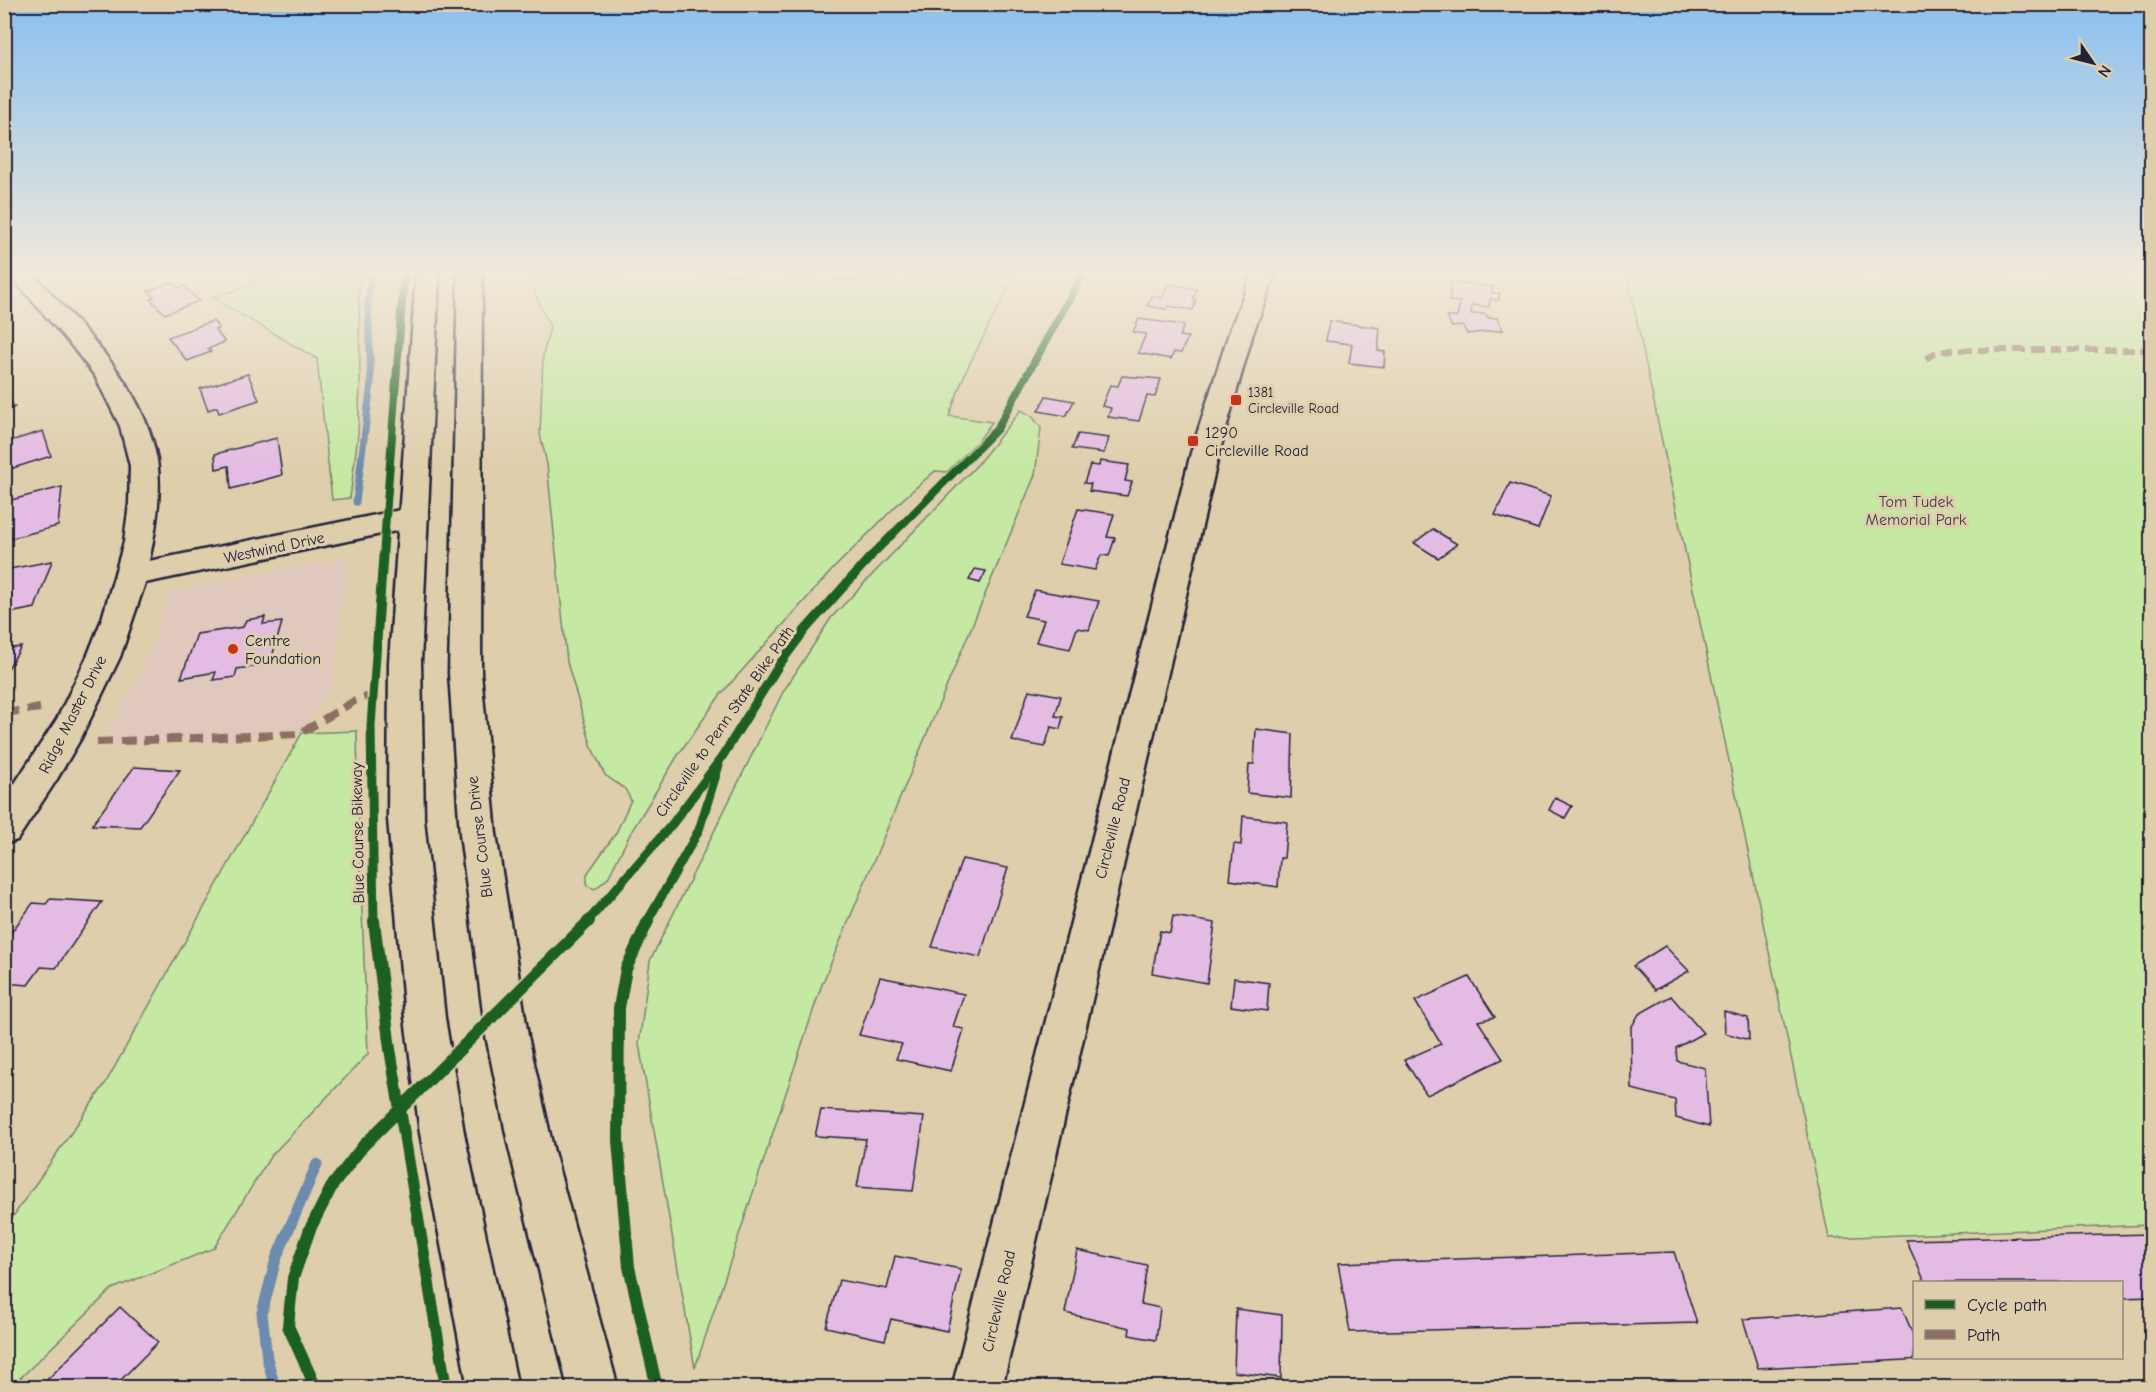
<svg xmlns="http://www.w3.org/2000/svg" width="2156" height="1392" viewBox="0 0 2156 1392" font-family="'Comic Neue',sans-serif">
  <style>
    .built { fill: #e0c8bc }
    .green { fill: #c5e8a2; stroke: #74856e; stroke-width: 1.5 }
    .lines { fill: none; stroke-linecap: round; stroke-linejoin: round }
    .stream-far1 { stroke: #6c8bae; stroke-width: 7 }
    .stream { stroke: #6c8bae; stroke-width: 11 }
    .building { fill: #e4bbe3; stroke: #22223b; stroke-width: 1.5 }
    .minor-casing { stroke: #22223b; stroke-width: 5 }
    .tertiary-casing { stroke: #22223b; stroke-width: 5 }
    .secondary-casing { stroke: #22223b; stroke-width: 5 }
    .minor { fill: #dfceac; fill-rule: evenodd }
    .tertiary { fill: #dfceac; fill-rule: evenodd }
    .secondary { fill: #dfceac; fill-rule: evenodd }
    .quiet-far1 { stroke: #8d6e63; stroke-width: 6; stroke-dasharray: 12 6; stroke-linecap: butt }
    .quiet { stroke: #8d6e63; stroke-width: 8; stroke-dasharray: 15 8; stroke-linecap: butt }
    .cycleway-far2-casing { stroke: #dfceac; stroke-width: 10 }
    .cycleway-far1-casing { stroke: #dfceac; stroke-width: 13 }
    .cycleway-casing { stroke: #dfceac; stroke-width: 16 }
    .cycleway-far2 { stroke: #1b5e20; stroke-width: 8 }
    .cycleway-far1 { stroke: #1b5e20; stroke-width: 9 }
    .cycleway { stroke: #1b5e20; stroke-width: 12 }
    .poi-dot { fill: #c8321e; stroke: #dfceac; stroke-width: 2 }
    .labels { text-anchor: middle; stroke-width: 6; stroke-linejoin: round; paint-order: stroke }
    .far-poi-label { font-size: 14px; fill: #22223b; stroke: #dfceac; text-anchor: start }
    .poi-label { font-size: 16px; fill: #22223b; stroke: #dfceac; text-anchor: start }
    .park-label { font-size: 16px; fill: #3a404a; stroke: #dfceac }
    .street-label { font-size: 16px; fill: #22223b; stroke: #dfceac }
  </style>
  <rect width="100%" height="100%" fill="#dfceac"/>
  <filter id="ink" filterUnits="userSpaceOnUse"><feTurbulence type="fractalNoise" baseFrequency=".0167" numOctaves="2"/><feDisplacementMap in="SourceGraphic" scale="12" xChannelSelector="R" yChannelSelector="G"/><feConvolveMatrix kernelMatrix="1 2 1 2 8 2 1 2 1" color-interpolation-filters="sRGB"/></filter>
  <g filter="url(#ink)">
    <path class="built" d="M348,557L332,685L302,733L101,746L139,675L158,630L169,592Z"/>
    <g class="green">
      <path d="M249,274H362L359,287L360,385L358,434L350,498L332,500L317,359L213,298L257,283Z"/>
      <path d="M530,274H783L817,282L893,277L900,274H1015L965,373L949,416L992,422L979,440L947,472L935,471L904,498L833,569L721,694L678,755L630,834L608,878L595,889L587,886V874L616,833L631,800L625,789L605,775L592,748L567,662L547,464L540,434L543,356L550,327L537,299Z"/>
      <path d="M1627,274H2151V1225L1829,1238Z"/>
      <path d="M1021,410L1032,416L1041,428L1035,475L821,987L695,1368L639,1044L650,961L783,692L831,618L977,465Z"/>
      <path d="M357,731L359,840L368,1054L270,1157L214,1248L112,1289L11,1387H5V1228L105,1084L302,733Z"/>
    </g>
    <g class="lines">
      <path class="stream-far1" d="M356,502L371,383L368,305L371,274"/>
      <path class="stream" d="M275,1388L267,1358L262,1313L276,1259L317,1164"/>
    </g>
    <g class="building">
      <path d="M172,282L179,288L183,286L199,301L165,314L150,299L154,297L148,291Z"/>
      <path d="M1451,282L1493,287L1492,293H1499V300L1490,299L1489,307L1472,305L1471,314H1486L1488,318H1497L1503,330L1467,334L1463,326L1452,327L1447,317H1457L1460,302L1449,301Z"/>
      <path d="M1168,284L1197,289L1193,300H1196L1193,310L1168,306L1166,309L1147,306L1152,296L1162,298Z"/>
      <path d="M1139,319L1184,325L1180,336L1188,337L1181,353L1174,352L1171,359L1138,353L1146,334L1133,332Z"/>
      <path d="M213,321L219,328L215,330L225,342L208,349L211,352L187,361L168,337Z"/>
      <path d="M1329,321L1380,328L1378,351L1385,352L1384,367L1349,363L1352,344L1326,341Z"/>
      <path d="M248,374L259,400L219,413L217,407L208,410L200,389Z"/>
      <path d="M1122,376L1161,379L1155,397L1147,396L1139,421L1108,417L1111,408L1102,406L1110,385L1118,386Z"/>
      <path d="M4,395L15,407L4,412Z"/>
      <path d="M1046,396L1074,401L1066,416L1038,411Z"/>
      <path d="M43,431L51,456L4,471V443Z"/>
      <path d="M1078,434L1109,438L1104,453L1072,449Z"/>
      <path d="M277,438L282,475L231,489L229,466L216,469L215,454Z"/>
      <path d="M1100,461L1129,465L1125,481L1132,482L1127,496L1089,491L1091,484L1084,483L1090,465L1099,466Z"/>
      <path d="M1510,483L1551,496L1538,529L1495,515Z"/>
      <path d="M62,487L58,526L5,540L11,500Z"/>
      <path d="M1078,509L1114,514L1107,537L1115,538L1109,556L1101,555L1095,570L1059,564Z"/>
      <path d="M1433,529L1457,544L1438,558L1414,543Z"/>
      <path d="M52,561L35,608L4,614V570Z"/>
      <path d="M975,569L986,571L980,583L969,580Z"/>
      <path d="M1035,590L1099,601L1089,630L1077,628L1070,649L1036,642L1044,620L1024,616Z"/>
      <path d="M265,617L263,624L282,622L270,664L237,669L235,677L213,680L216,672L181,678L197,634L243,627L246,620Z"/>
      <path d="M21,647L4,675V649Z"/>
      <path d="M1029,690L1061,696L1055,716L1063,717L1060,729L1051,727L1045,747L1012,741Z"/>
      <path d="M1256,729L1293,734L1291,798L1247,793L1249,764H1254Z"/>
      <path d="M134,767L180,770L140,827L92,825Z"/>
      <path d="M1555,798L1572,806L1565,818L1549,810Z"/>
      <path d="M1243,816L1287,822L1284,858H1280L1278,887L1230,880L1234,844L1241,845Z"/>
      <path d="M962,859L1008,868L980,957L932,947Z"/>
      <path d="M50,899L102,902L56,968L41,967L28,985L4,983V942L33,903L46,904Z"/>
      <path d="M1173,916L1215,923L1207,983L1152,973L1160,931L1170,933Z"/>
      <path d="M1665,946L1689,971L1655,990L1633,966Z"/>
      <path d="M880,977L964,994L953,1027L964,1029L951,1071L896,1059L902,1044L859,1035Z"/>
      <path d="M1469,977L1495,1017L1478,1021L1503,1059L1427,1095L1404,1060L1441,1044L1415,1001Z"/>
      <path d="M1234,978L1269,983L1267,1011L1231,1006Z"/>
      <path d="M1671,996L1703,1033L1676,1048L1677,1061L1705,1068L1709,1127L1676,1118L1675,1100L1632,1089L1631,1028L1639,1014Z"/>
      <path d="M1724,1011L1748,1018L1749,1040L1725,1033Z"/>
      <path d="M821,1110L924,1117L913,1191L857,1187L866,1139L815,1136Z"/>
      <path d="M2152,1234V1297L2122,1298V1282H1925L1906,1240Z"/>
      <path d="M1077,1250L1147,1265L1141,1304L1160,1308L1156,1340L1129,1335L1130,1328L1065,1313Z"/>
      <path d="M1674,1252L1697,1323L1350,1332L1338,1263Z"/>
      <path d="M895,1256L961,1269L947,1331L891,1319L885,1340L826,1327L839,1280L887,1289Z"/>
      <path d="M120,1307L158,1342L113,1388H39Z"/>
      <path d="M1902,1308L1914,1337V1358L1924,1359L1758,1368L1743,1319Z"/>
      <path d="M1236,1309L1282,1315L1281,1378L1234,1372Z"/>
    </g>
    <g class="lines">
      <defs>
        <path id="minor" d="M9,274H33C82,328 144,385 157,460C162,492 156,529 149,561L415,507L425,510L429,517L425,524L415,527L145,583L120,657L81,738L57,779L17,840L4,844V800L57,719L87,657L102,619L124,542L129,504L130,466L120,426L95,376L71,345Z"/>
        <path id="tertiary" d="M1252,274H1275L1253,333L1219,453L1002,1388H952L1191,453L1229,333Z"/>
        <g id="secondary">
          <path d="M416,274H439L421,662L424,819L445,1018L464,1133L518,1388H468L420,1133L405,1018L388,819L389,662Z"/>
          <path d="M458,274H482L481,673L496,834L528,1036L553,1148L618,1388H568L509,1148L486,1036L460,834L449,673Z"/>
        </g>
      </defs>
      <use href="#minor" class="minor-casing"/>
      <use href="#tertiary" class="tertiary-casing"/>
      <use href="#secondary" class="secondary-casing"/>
      <use href="#minor" class="minor"/>
      <use href="#tertiary" class="tertiary"/>
      <use href="#secondary" class="secondary"/>
      <path class="quiet-far1" d="M1926,359L1935,353L1951,350H2152"/>
      <g class="quiet">
        <path d="M4,713L40,708"/>
        <path d="M97,742L299,734L356,700L374,695"/>
      </g>
      <defs>
        <g id="cycleway-far2">
          <path d="M383,557L404,274"/>
          <path d="M870,557L997,429L1083,274"/>
        </g>
        <g id="cycleway-far1">
          <path d="M374,922L371,726L383,556"/>
          <path d="M587,922L673,823L722,757L779,665L805,630L871,556"/>
          <path d="M647,922L699,830L719,765"/>
        </g>
        <g id="cycleway">
          <path d="M374,921L390,1049L446,1388"/>
          <path d="M648,921L626,969L619,1008L618,1141L629,1267L657,1388"/>
          <path d="M316,1388L288,1326L293,1278L310,1229L332,1186L363,1146L589,921"/>
        </g>
      </defs>
      <use href="#cycleway-far2" class="cycleway-far2-casing"/>
      <use href="#cycleway-far1" class="cycleway-far1-casing"/>
      <use href="#cycleway" class="cycleway-casing"/>
      <use href="#cycleway-far2" class="cycleway-far2"/>
      <use href="#cycleway-far1" class="cycleway-far1"/>
      <use href="#cycleway" class="cycleway"/>
    </g>
  </g>
  <linearGradient id="sky" x2="0" y2="1"><stop stop-color="#8ac0f0"/><stop offset="0.58" stop-color="#f1e9da"/><stop offset="1" stop-color="#f1e9da" stop-opacity="0"/></linearGradient>
  <rect width="2156" height="469" fill="url(#sky)"/>
  <g class="poi-dot">
    <rect x="1230" y="394" width="12" height="12" rx="3"/>
    <rect x="1187" y="435" width="12" height="12" rx="3"/>
    <circle cx="233" cy="649" r="6"/>
  </g>
  <g class="labels">
    <g class="far-poi-label">
      <text x="1248" y="397">1381<tspan x="1248" dy="16">Circleville Road</tspan></text>
    </g>
    <g class="poi-label">
      <text x="1205" y="438">1290<tspan x="1205" dy="18">Circleville Road</tspan></text>
      <text x="245" y="646">Centre<tspan x="245" dy="18">Foundation</tspan></text>
    </g>
    <g class="park-label">
      <text x="1916" y="507">Tom Tudek<tspan x="1916" dy="18">Memorial Park</tspan></text>
    </g>
    <g class="street-label">
      <text transform="translate(274 547) rotate(-12)" y="6">Westwind Drive</text>
      <text transform="translate(72 714) rotate(-63)" y="6">Ridge Master Drive</text>
      <text transform="translate(724 721) rotate(-55)" y="6">Circleville to Penn State Bike Path</text>
      <text transform="translate(1112 828) rotate(-76)" y="6">Circleville Road</text>
      <text transform="translate(357 833) rotate(-91)" y="6">Blue Course Bikeway</text>
      <text transform="translate(479 837) rotate(-97)" y="6">Blue Course Drive</text>
      <text transform="translate(998 1301) rotate(-77)" y="6">Circleville Road</text>
    </g>
  </g>
  <rect width="2156" height="1392" fill="none" stroke="#dfceac" stroke-width="24"/>
  <rect x="12" y="12" width="2132" height="1368" fill="none" stroke="#22223b" stroke-width="2" filter="url(#ink)"/>
  <rect x="1913" y="1281" width="210" height="78" fill="#dfceac" stroke="#93897f" stroke-width="1.5"/>
  <rect x="1925" y="1300" width="30" height="9" fill="#1b5e20" stroke="#93897f" stroke-width="1.5"/>
  <text x="1967" y="1311" font-size="18" fill="#22223b">Cycle path</text>
  <rect x="1925" y="1330" width="30" height="9" fill="#8d6e63" stroke="#93897f" stroke-width="1.5"/>
  <text x="1967" y="1341" font-size="18" fill="#22223b">Path</text>
  <g transform="translate(2093 63) rotate(125)" stroke="#dfceac" stroke-width="4.5" paint-order="stroke">
  <path d="M0-4.5L10 22L0 15L-10 22Z" fill="#22223b"/>
  <text y="-9" font-size="16" font-weight="bold" text-anchor="middle" fill="#22223b">N</text>
  </g>
</svg>
